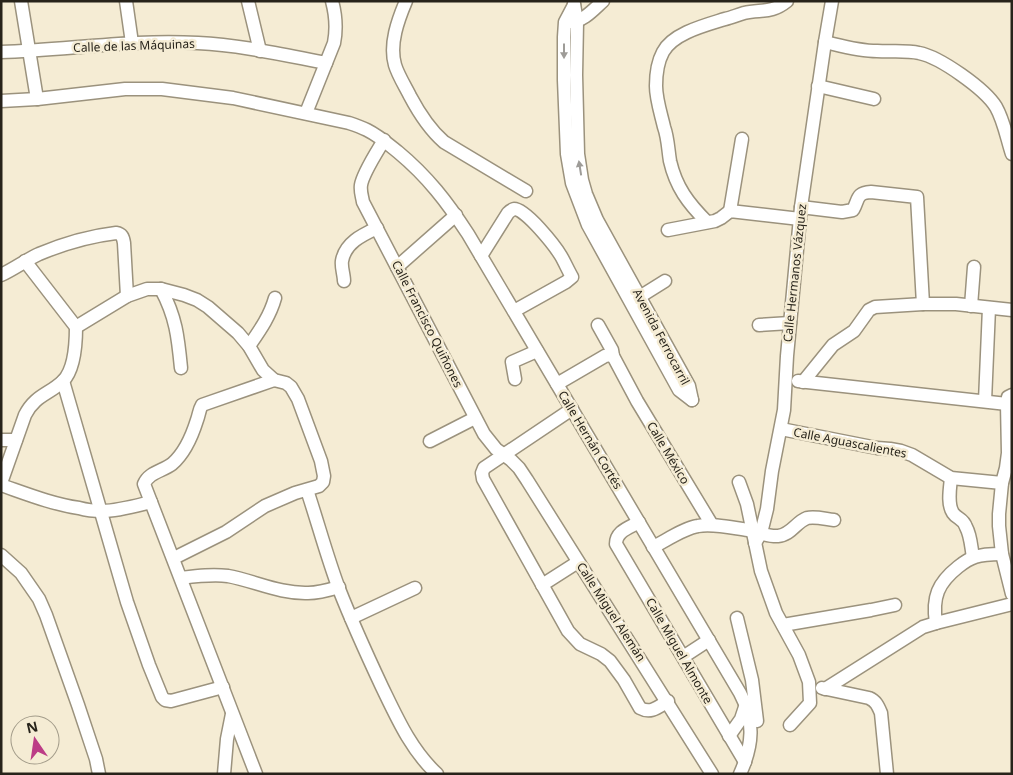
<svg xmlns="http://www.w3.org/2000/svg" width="1013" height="775" viewBox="0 0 1013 775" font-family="'Noto Sans',sans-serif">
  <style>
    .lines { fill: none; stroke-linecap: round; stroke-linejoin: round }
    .minor-casing { stroke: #9b927d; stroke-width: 15 }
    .minor { stroke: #fff; stroke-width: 12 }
    .oneway { fill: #9e9c98 }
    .labels { text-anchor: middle; stroke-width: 5; stroke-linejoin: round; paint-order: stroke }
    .street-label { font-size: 12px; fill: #27231a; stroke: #f5ecd4 }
  </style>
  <rect width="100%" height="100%" fill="#f5ecd4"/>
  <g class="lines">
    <defs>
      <g id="minor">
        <path d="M21,1L37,99"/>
        <path d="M126,1L132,43"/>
        <path d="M248,1L260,51"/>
        <path d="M406,1C398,20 389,44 395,65C398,75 405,86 410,96C419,113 429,129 444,142L526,191"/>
        <path d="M574,4L577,22L576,75L578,154L582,180L586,194L597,220L689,386L692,400"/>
        <path d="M574,5L565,22L564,37V80L567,154L572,183L588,225L679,390L692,400"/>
        <path d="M570,22C583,22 594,9 603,1"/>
        <path d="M825,42C842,46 859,51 877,51C891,52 906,50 919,53C940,57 985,89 996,107C1004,121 1007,139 1012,154"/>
        <path d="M1,52C67,50 133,39 198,43C241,45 284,55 326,63"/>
        <path d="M818,86L874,99"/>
        <path d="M1,101L37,99L125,89H162L233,98L349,123C355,125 361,127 367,130C379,136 388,144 398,152C428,177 447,202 468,234L740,693C755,721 753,745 740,774"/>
        <path d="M306,113L334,43C337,28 336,16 332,1"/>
        <path d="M384,140C377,152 363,173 361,185C360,191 362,196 363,202L484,434L496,449L511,460L519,468L527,480L712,774"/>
        <path d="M801,207L842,212L853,210C859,199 856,193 871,192L917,197L923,304"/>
        <path d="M730,211L742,139"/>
        <path d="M707,222C688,203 676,187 670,161C668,149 668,138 664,127C661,114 656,99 656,86C656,74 657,63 663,52C673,33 706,25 725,19C731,18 737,15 744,13C761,9 771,14 787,1"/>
        <path d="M668,230L715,221L721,218L730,211L800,219"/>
        <path d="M481,256L508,213C510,211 511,210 514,209C526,209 555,246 561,256C565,263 568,270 572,277L566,282L514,311"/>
        <path d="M397,267L456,215"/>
        <path d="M1,275C14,269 26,260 39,254C63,244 90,236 116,233C122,234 123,237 124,243L127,296"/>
        <path d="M344,281C344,275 341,267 342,261C345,243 362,235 377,228"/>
        <path d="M161,289C176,317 178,337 181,368"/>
        <path d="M633,301L665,281"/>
        <path d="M971,306L974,267"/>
        <path d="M598,325L612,350L613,356L637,401L712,525"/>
        <path d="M759,325L790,323"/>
        <path d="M76,327L127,296L147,289H161L184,295L197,300L208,307L238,333L249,346L263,370L274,380L286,383L291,387L298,399L321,461L324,476L323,482L319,486L295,493L265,506L226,532L174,558"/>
        <path d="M249,346C260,330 270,316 275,298"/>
        <path d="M515,379L512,362L537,351"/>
        <path d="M63,381L127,602L149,665L162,697L165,700L171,701L223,687"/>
        <path d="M798,381L1007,404"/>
        <path d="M803,382L833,345L854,331L869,310L875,307L923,304H956L1012,310"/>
        <path d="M557,384L605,356L610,355L613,356"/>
        <path d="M1012,395L1008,397L1007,404L1008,453L1006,468L1002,483L999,514V526L1002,554L1012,594"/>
        <path d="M985,401L989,308"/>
        <path d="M572,409L484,468L482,473L483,479L568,631L580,644L601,654L610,661L624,680L640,708C651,714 658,707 668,701"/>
        <path d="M781,429L877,448L890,449L901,451L912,455L951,478L1002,483"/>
        <path d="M1,440H16"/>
        <path d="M430,441L475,418"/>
        <path d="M951,478C950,489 947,504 953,513C957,519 963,518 966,527C971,536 971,547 973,557"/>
        <path d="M739,482L747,504L761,571L776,613L799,655L809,682L810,703L790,725"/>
        <path d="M1,483L25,415C35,395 50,394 63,381C75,369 76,343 76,327L25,261"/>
        <path d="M1,485C27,494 52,504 79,508C86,510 94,511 102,511C118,511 135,506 151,502"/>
        <path d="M307,490C318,523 327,557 339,589C352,622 367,655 382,687C397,718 411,750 437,774"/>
        <path d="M639,522C629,528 616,531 616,544L745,762"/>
        <path d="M755,543L761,533L767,509L772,471L784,410L787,356L801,207L825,42L832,1"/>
        <path d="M653,547C667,540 684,528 698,526C713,523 733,528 748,530C758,532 769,537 778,536C791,535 796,522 807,518C815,516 825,519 834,520"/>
        <path d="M1,555L21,573L39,599L46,615L78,705L96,759L99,774"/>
        <path d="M181,578C197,576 212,574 228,576C255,581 280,594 308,593C318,593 329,590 339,587"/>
        <path d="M542,585L578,562"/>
        <path d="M351,618L415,588"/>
        <path d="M737,618L752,680L757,721"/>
        <path d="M936,623C932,597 938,583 958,567C963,563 968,559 975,557C983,554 993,554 1002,554"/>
        <path d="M783,625L871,610L895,605"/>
        <path d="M683,657L709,640"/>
        <path d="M822,688L869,698C876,701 878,706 881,713L887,774"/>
        <path d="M825,689L923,627L936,623L1012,604"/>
        <path d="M729,736L741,719L746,704"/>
        <path d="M224,774L227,739L232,714"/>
        <path d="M256,774L144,484C149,472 163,471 172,464C185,453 192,436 197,420C199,415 199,410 202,405L274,380"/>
      </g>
    </defs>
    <use href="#minor" class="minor-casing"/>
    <use href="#minor" class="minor"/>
  </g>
  <defs><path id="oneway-solid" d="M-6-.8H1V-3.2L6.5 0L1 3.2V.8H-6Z" transform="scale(1.25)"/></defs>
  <g class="oneway">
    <use href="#oneway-solid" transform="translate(564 51) rotate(90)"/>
    <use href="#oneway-solid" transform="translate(580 168) rotate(-99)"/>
  </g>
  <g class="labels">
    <g class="street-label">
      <text transform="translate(134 46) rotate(-2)" y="4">Calle de las Máquinas</text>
      <text transform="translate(795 273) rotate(-84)" y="4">Calle Hermanos Vázquez</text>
      <text transform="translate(427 324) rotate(63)" y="4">Calle Francisco Quiñones</text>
      <text transform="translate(661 337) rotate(62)" y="4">Avenida Ferrocarril</text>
      <text transform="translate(590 440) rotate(59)" y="4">Calle Hernán Cortés</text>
      <text transform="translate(850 443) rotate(11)" y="4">Calle Aguascalientes</text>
      <text transform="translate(668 453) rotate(59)" y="4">Calle México</text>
      <text transform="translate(611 612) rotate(57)" y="4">Calle Miguel Alemán</text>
      <text transform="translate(679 651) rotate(60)" y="4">Calle Miguel Almonte</text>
    </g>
  </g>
  <rect width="1013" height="775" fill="none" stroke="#27231a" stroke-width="5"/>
  <g transform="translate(35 740) rotate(347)"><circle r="24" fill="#f5ecd4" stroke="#a39c8a"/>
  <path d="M0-4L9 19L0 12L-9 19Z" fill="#bc3c86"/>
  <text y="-8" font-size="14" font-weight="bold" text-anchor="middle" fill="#27231a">N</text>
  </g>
</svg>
